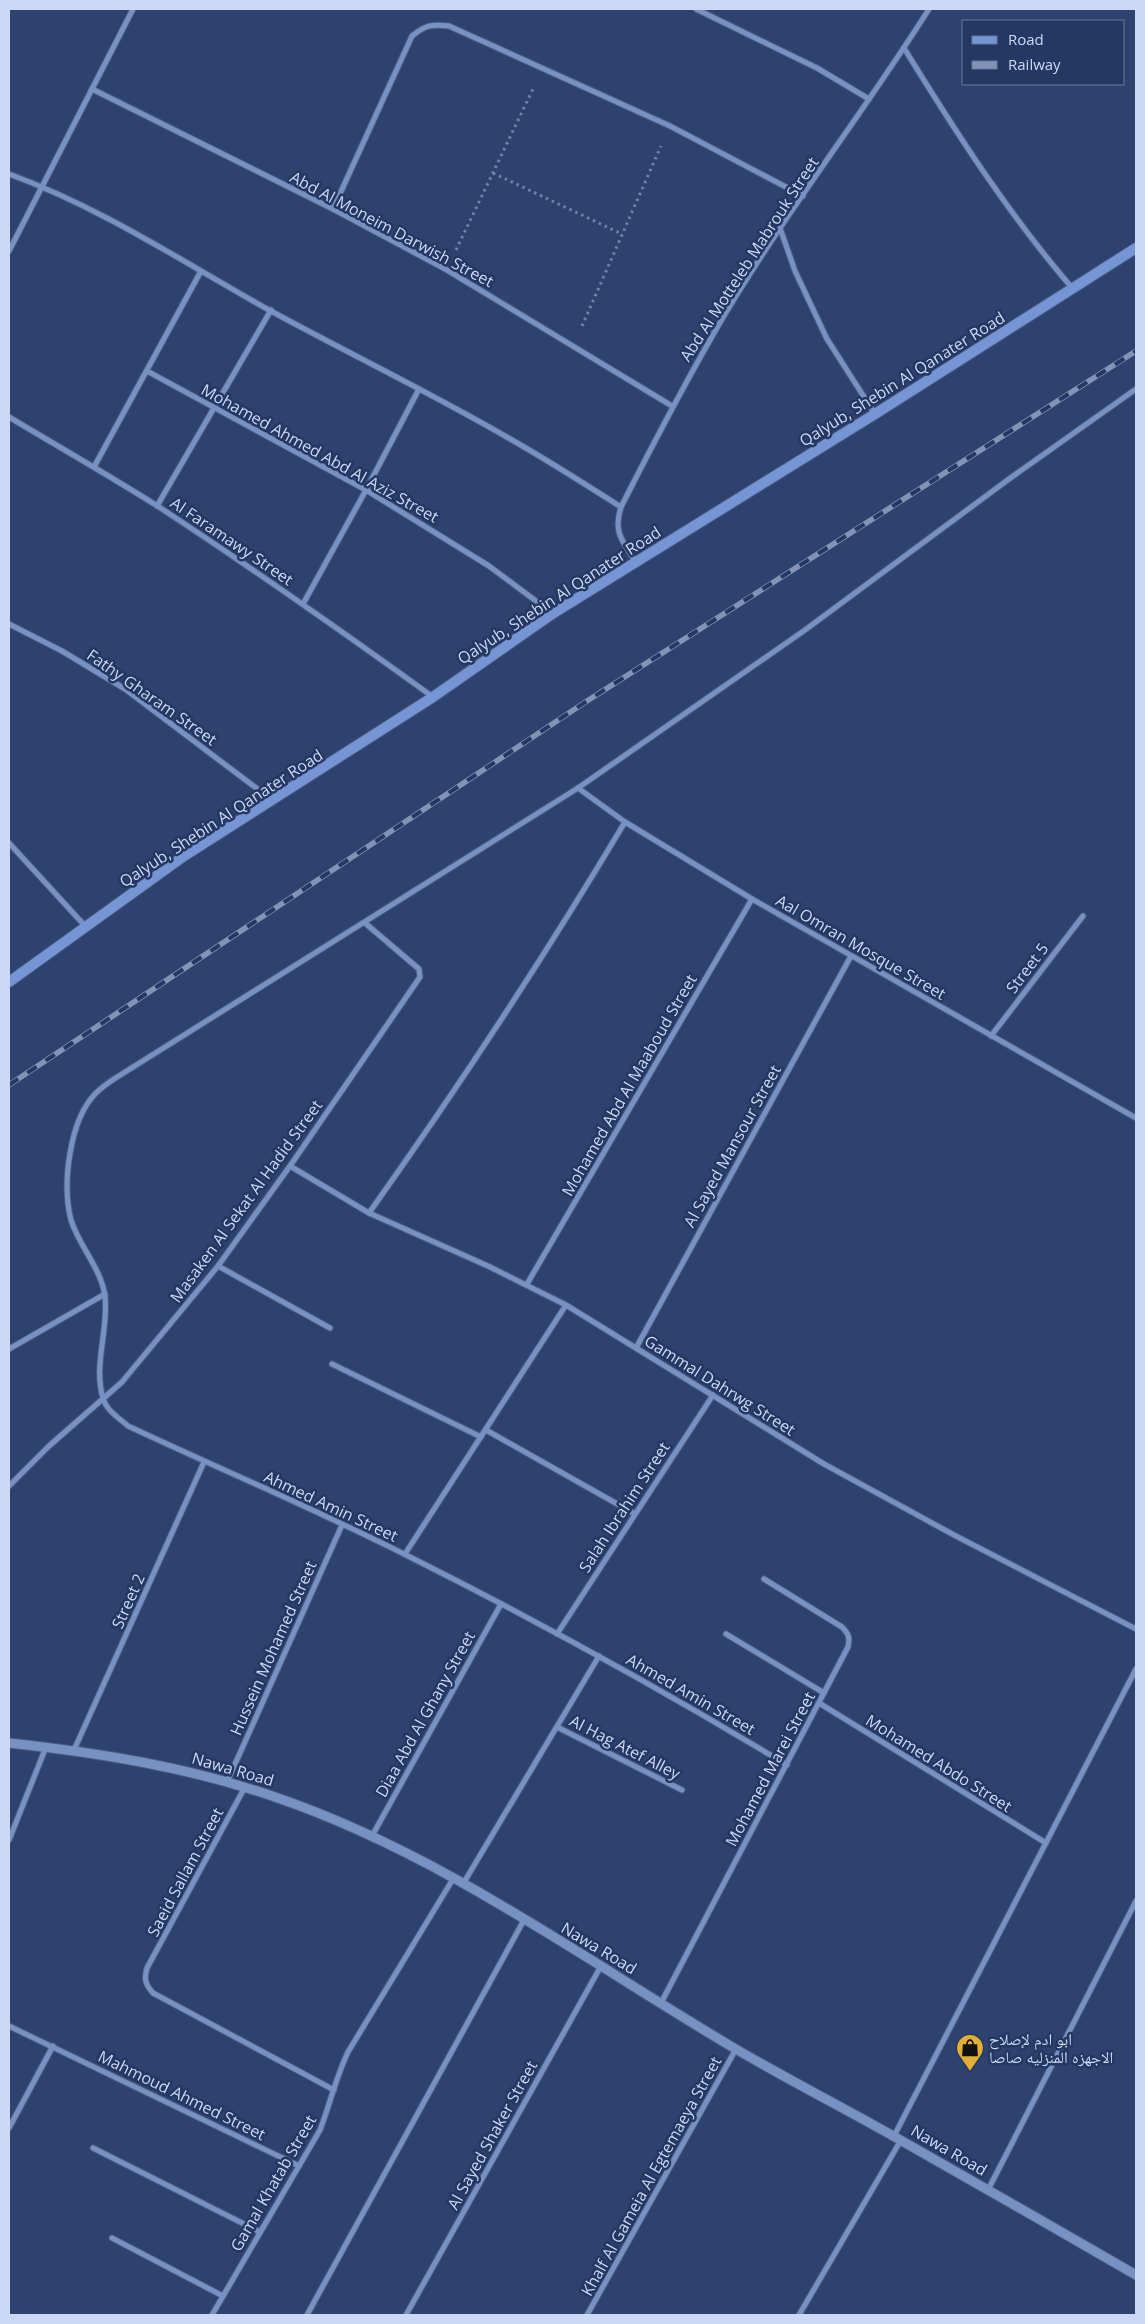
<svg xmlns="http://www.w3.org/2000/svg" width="1145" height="2324" viewBox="0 0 1145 2324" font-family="'Open Sans','Noto Naskh Arabic',sans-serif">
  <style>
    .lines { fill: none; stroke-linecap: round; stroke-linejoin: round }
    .minor-casing { stroke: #4c5d83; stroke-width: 7 }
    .tertiary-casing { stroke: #4c5d83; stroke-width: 11 }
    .secondary-casing { stroke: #4c5d83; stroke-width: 12 }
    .path { stroke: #7082a7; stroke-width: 3; stroke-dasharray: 2.5 4; stroke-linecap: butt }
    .minor { stroke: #7891c3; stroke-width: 5 }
    .tertiary { stroke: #7891c3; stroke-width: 9 }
    .secondary { stroke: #7695d4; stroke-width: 10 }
    .rail-casing { stroke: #8293b6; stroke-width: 5.5 }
    .rail { stroke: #243863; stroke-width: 4; stroke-dasharray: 11; stroke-linecap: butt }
    .labels { text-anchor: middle; stroke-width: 5; stroke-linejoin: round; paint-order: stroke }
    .street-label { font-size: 16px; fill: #cbd9f4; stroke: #243863 }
    .poi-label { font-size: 16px; fill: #cbd9f4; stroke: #243863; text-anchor: start }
  </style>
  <rect width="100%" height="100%" fill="#2e426f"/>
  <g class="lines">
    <defs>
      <g id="minor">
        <path d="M696,9L817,68L869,99"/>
        <path d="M904,48C955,131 1009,215 1073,289"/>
        <path d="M92,89L333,209L447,270L672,406"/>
        <path d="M9,174C102,208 183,262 269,310C350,354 433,394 512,440C549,461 585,484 621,507"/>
        <path d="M333,209L412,36C425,25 432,24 449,26L670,126L803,196"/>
        <path d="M780,228L795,271L827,339L875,414"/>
        <path d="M9,251L133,9"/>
        <path d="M147,371L366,490L489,566L552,613"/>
        <path d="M9,417C59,447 110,476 159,507C252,568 343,632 433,697"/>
        <path d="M94,467L201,271"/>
        <path d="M157,506L271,310"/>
        <path d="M636,562C622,541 613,532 621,507C654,442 688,377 725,314C788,209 864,112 929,9"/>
        <path d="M303,604L366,490L419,389"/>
        <path d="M9,624L62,651L125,689L272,800"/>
        <path d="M578,788L625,822L752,899L1136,1118"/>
        <path d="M9,843L86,927"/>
        <path d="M991,1036L1083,916"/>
        <path d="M290,1166L369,1213L488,1266L566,1305L824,1464L954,1535L1136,1629"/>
        <path d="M369,1213C460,1085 545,956 625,822"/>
        <path d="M218,1266L330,1328"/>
        <path d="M527,1284L752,899"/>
        <path d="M636,1348L851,956"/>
        <path d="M9,1349L105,1294"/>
        <path d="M332,1364L481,1437"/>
        <path d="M486,1430L635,1514"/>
        <path d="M9,1486L49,1446L122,1382L218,1266L290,1166L420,977L419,969L365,923"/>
        <path d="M405,1554L566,1305"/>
        <path d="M557,1634L713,1395"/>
        <path d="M726,1634L824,1693"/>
        <path d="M819,1703L1046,1843"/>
        <path d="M557,1727L682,1790"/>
        <path d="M74,1750L204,1462"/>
        <path d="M787,1765C663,1690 536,1620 406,1555C315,1509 220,1469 128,1426C119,1418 106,1410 103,1398C93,1365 109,1329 105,1296C101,1268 79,1246 71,1220C62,1185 69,1120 96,1093C101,1088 108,1083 114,1079L578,788L805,630L1009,479L1136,389"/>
        <path d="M227,1782L342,1525"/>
        <path d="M245,1787L147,1968C144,1979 145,1984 153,1993L334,2090"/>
        <path d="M372,1836L501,1604"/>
        <path d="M9,1840L46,1747"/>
        <path d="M463,1884L599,1656"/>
        <path d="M661,2003L848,1647C850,1638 849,1634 842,1627L764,1579"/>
        <path d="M9,2026L299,2166"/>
        <path d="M9,2128L53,2046"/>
        <path d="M894,2136L1136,1669"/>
        <path d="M93,2148L260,2232"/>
        <path d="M988,2190L1136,1901"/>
        <path d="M112,2238L223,2296"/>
        <path d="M212,2315L320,2130C330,2104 336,2077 348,2052L453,1879"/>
        <path d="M307,2315L524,1920"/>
        <path d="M406,2315L601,1966"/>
        <path d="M587,2315L736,2049"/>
        <path d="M799,2315L901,2140"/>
      </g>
      <path id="tertiary" d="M9,1743C100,1753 188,1767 275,1797C440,1853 585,1960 734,2048C787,2079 842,2107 895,2137C975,2182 1056,2229 1136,2275"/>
      <path id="secondary" d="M9,982L184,856L433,697L552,614L875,414L1136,248"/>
    </defs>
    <use href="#minor" class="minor-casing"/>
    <use href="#tertiary" class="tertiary-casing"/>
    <use href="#secondary" class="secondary-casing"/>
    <g class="path">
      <path d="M493,173L622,234"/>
      <path d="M456,250L533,89"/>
      <path d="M582,326L661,146"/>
    </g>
    <use href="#minor" class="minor"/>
    <use href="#tertiary" class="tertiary"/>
    <use href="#secondary" class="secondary"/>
    <defs>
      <path id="rail" d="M9,1085L587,701L1136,351"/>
    </defs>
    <use href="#rail" class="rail-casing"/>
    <use href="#rail" class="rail"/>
  </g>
  <defs>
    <symbol id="shop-pin" viewBox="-11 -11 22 30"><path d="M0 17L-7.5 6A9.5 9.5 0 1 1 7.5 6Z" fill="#e3ae34" stroke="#243863"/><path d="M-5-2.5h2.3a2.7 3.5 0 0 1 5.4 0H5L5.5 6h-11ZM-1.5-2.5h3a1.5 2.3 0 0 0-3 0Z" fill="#111"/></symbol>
  </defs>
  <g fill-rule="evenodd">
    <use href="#shop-pin" x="954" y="2032" width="32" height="43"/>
  </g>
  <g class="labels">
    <g class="street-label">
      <text transform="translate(392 229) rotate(28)" y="6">Abd Al Moneim Darwish Street</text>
      <text transform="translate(749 259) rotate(-57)" y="6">Abd Al Motteleb Mabrouk Street</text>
      <text transform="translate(902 379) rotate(-32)" y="6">Qalyub, Shebin Al Qanater Road</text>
      <text transform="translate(320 453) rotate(29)" y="6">Mohamed Ahmed Abd Al Aziz Street</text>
      <text transform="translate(232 541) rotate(34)" y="6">Al Faramawy Street</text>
      <text transform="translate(559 595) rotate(-33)" y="6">Qalyub, Shebin Al Qanater Road</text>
      <text transform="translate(152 697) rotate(35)" y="6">Fathy Gharam Street</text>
      <text transform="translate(221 818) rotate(-33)" y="6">Qalyub, Shebin Al Qanater Road</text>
      <text transform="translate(861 947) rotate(30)" y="6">Aal Omran Mosque Street</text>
      <text transform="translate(1027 968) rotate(-53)" y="6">Street 5</text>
      <text transform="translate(629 1085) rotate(-60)" y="6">Mohamed Abd Al Maaboud Street</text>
      <text transform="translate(732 1146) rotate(-61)" y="6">Al Sayed Mansour Street</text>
      <text transform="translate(246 1201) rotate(-54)" y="6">Masaken Al Sekat Al Hadid Street</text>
      <text transform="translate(720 1385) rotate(32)" y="6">Gammal Dahrwg Street</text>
      <text transform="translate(331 1506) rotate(25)" y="6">Ahmed Amin Street</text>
      <text transform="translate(624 1507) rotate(-57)" y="6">Salah Ibrahim Street</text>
      <text transform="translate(128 1601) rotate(-66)" y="6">Street 2</text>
      <text transform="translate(273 1648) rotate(-66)" y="6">Hussein Mohamed Street</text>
      <text transform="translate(691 1694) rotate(30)" y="6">Ahmed Amin Street</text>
      <text transform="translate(425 1714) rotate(-61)" y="6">Diaa Abd Al Ghany Street</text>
      <text transform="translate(625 1747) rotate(27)" y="6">Al Hag Atef Alley</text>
      <text transform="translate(939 1763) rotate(32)" y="6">Mohamed Abdo Street</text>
      <text transform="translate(233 1769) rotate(16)" y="6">Nawa Road</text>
      <text transform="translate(770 1769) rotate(-62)" y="6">Mohamed Marei Street</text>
      <text transform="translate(185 1872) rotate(-62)" y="6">Saeid Sallam Street</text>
      <text transform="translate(599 1948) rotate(31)" y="6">Nawa Road</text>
      <text transform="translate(182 2095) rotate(26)" y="6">Mahmoud Ahmed Street</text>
      <text transform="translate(492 2135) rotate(-61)" y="6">Al Sayed Shaker Street</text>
      <text transform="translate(949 2150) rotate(30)" y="6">Nawa Road</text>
      <text transform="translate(651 2176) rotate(-61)" y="6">Khalf Al Gameia Al Egtemaeya Street</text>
      <text transform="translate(273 2183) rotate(-60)" y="6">Gamal Khatab Street</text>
    </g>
    <g class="poi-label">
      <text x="989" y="2045">ابو ادم لإصلاح<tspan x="989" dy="18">الاجهزه المنزليه صاصا</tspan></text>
    </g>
  </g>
  <rect width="1145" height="2324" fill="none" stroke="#cbd9f4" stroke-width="20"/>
  <rect x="962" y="20" width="162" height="65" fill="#243863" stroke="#67789d"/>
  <rect x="972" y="36" width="25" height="8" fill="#7695d4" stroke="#67789d"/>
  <text x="1008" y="45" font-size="15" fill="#cbd9f4">Road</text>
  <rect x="972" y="61" width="25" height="8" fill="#8293b6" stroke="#67789d"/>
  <text x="1008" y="70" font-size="15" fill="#cbd9f4">Railway</text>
</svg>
